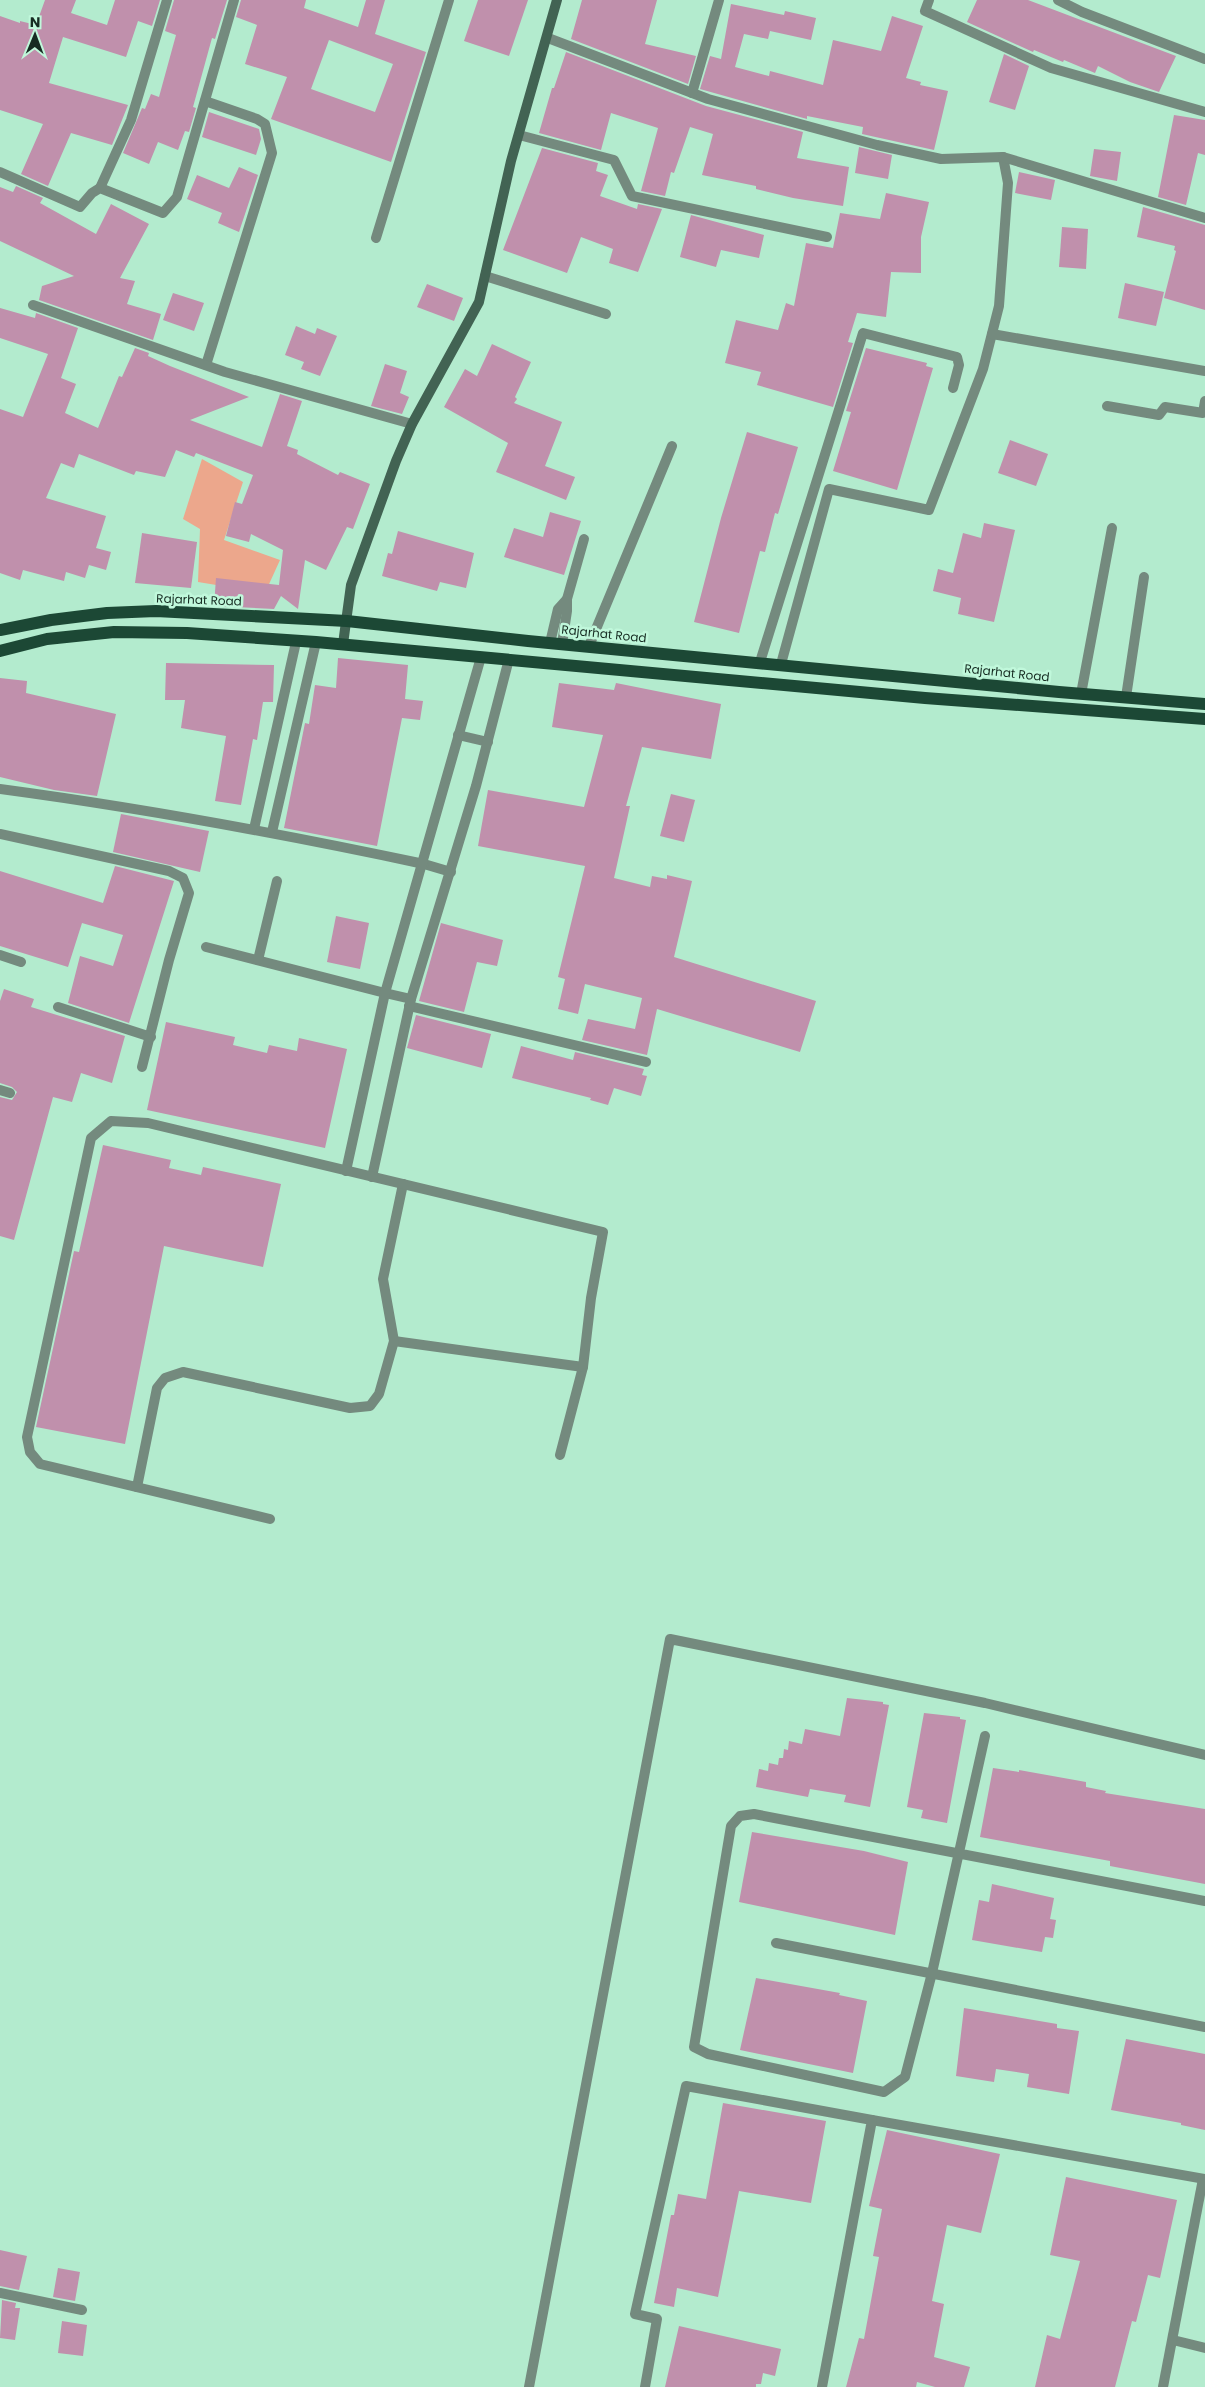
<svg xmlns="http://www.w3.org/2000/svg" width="1205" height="2387" viewBox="0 0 1205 2387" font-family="Poppins,sans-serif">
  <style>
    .green { fill: #eca78c }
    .building { fill: #c090ac; fill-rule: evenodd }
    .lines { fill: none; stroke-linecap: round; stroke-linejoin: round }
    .lane { stroke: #748a7e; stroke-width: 10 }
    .street { stroke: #748a7e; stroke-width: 10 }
    .secondary { stroke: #426353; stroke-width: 10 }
    .primary { stroke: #1c4835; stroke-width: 12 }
    .labels { text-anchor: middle; stroke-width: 5; stroke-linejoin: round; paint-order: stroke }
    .street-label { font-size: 12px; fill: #162c22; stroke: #c0f8db }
  </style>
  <rect width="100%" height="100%" fill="#b3ebce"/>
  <path class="green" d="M202,459L243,482L224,540L280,560L265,593L198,582L200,529L183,519Z"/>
  <g class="building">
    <path d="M45,0H76L71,13L107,25L115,0H160L152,26L138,21L126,57L63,37L49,83L128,105L112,145L71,133L48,186L21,174L43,124L0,110V16L20,23V21L36,25Z"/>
    <path d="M174,0H227L215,39L212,38L193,107L196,108L189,132L185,131L178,150L158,142L149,164L123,153L142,108L145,109L151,94L159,97L176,35L165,31Z"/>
    <path d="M241,0H306L304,8L358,27L366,0H385L375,34L426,52L391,162L271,119L287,77L245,64L257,25L236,17ZM329,40L393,64L375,112L311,89Z"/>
    <path d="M478,0H528L509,56L464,41Z"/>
    <path d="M582,0H657L645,44L696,56L688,84L571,39Z"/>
    <path d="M977,0H1028L1176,56L1159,92L1130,82L1098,66L1095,73L1064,60L1063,62L1034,50L1033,52L967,22Z"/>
    <path d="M731,4L784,15L785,11L816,18L811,40L770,31L768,39L744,34L735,67L769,76L770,71L823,85L833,40L881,51L892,16L923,26L906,78L921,82L920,85L948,91L934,150L862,134L863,127L807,116V119L700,89L710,56L721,59Z"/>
    <path d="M566,52L706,106L803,132L797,158L849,167L843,206L793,198L756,189V186L702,175L713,134L690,127L674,173L671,172L665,196L641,191L658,128L611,113L601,150L539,133L552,88H554Z"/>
    <path d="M1004,54L1029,66L1015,110L989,102Z"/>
    <path d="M209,112L259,129L261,139L256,155L202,137Z"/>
    <path d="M1174,115L1205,120V155L1198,153L1186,205L1158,197Z"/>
    <path d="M859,147L892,155L888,179L855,173Z"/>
    <path d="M542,148L598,163L596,171L608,175L600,196L637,209L638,204L662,209L638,272L609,263L613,249L581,237L567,273L503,250Z"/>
    <path d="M1094,149L1121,152L1117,181L1090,176Z"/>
    <path d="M239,167L258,175L239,232L218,223L222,213L187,199L197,175L229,188Z"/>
    <path d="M1019,172L1055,180L1051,200L1015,193Z"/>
    <path d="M16,186L43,198L40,203L96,234L111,204L149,224L120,278L135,281L127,304L161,314L153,340L39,300L42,286L74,276L0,241V187L13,192Z"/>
    <path d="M886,193L929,202L921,237V273L891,272L886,317L857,313L848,342L853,343L833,407L757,385L761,372L725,363L736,320L778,330L786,303L794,306L806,243L833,248L840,213L880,219Z"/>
    <path d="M1143,207L1205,225V310L1164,298L1176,251L1174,250L1175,246L1137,237Z"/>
    <path d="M691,215L764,235L759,258L721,250L716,267L680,257Z"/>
    <path d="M1062,227L1088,229L1086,269L1059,267Z"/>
    <path d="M1125,283L1164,292L1156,326L1118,318Z"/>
    <path d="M427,284L463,298L454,321L417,307Z"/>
    <path d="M173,293L204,303L194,331L163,320Z"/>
    <path d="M0,308L35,318L36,313L78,328L61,378L76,384L65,413L98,428L119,376L122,377L135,348L149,353L148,356L170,366L249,397L190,420L262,447L280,394L302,401L287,446L298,450L297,454L338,475L340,472L370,484L353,529L347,527L326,570L305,560L298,609L281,596L274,609L214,606L216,578L279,585L283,550L251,534L249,542L226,536L235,502L242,504L253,475L196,453L194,457L176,450L165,477L136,471L134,475L79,454L74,468L61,463L46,498L106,516L96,548L111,552L106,570L89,565L85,578L66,572L64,581L23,570L20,580L0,573V409L23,417L48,354L0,338Z"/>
    <path d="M296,326L315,334L317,328L337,336L320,376L301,369L304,362L285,355Z"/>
    <path d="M492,344L531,362L515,397L517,399L514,403L562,422L545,466L575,477L566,500L496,472L508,443L444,407L465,369L477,376Z"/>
    <path d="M866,348L927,363L926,366L933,368L897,490L833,471L851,412L846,411Z"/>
    <path d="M385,364L407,371L400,393L409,397L402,414L371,406Z"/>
    <path d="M747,432L798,447L778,514L775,513L765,552L760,551L739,633L694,622L721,518Z"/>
    <path d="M1010,440L1048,454L1036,486L998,473Z"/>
    <path d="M550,512L581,521L564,575L504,557L514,528L543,537Z"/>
    <path d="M984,523L1015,530L994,622L958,614L961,598L933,591L938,569L953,573L963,533L981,538Z"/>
    <path d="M398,531L474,553L466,588L440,582L437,591L382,576L388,553L392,554Z"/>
    <path d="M142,533L197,542L191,588L135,583Z"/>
    <path d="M338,658L408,665L405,699L423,701L420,720L402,718L377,846L284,828L305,723L309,724L315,685L336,688Z"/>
    <path d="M166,663L274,665L273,702H263L257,740L253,739L241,805L215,801L226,736L181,728L185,700H165Z"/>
    <path d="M0,678L27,681L26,693L116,714L97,796L54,790L0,777Z"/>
    <path d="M559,683L614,690L616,683L721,704L711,759L642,747L626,806H630L614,878L650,887L652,876L667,879V875L692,881L674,957L816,1001L800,1052L657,1009L647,1055L582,1040L588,1019L635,1029L642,998L585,984L578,1014L558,1009L565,979L558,977L585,866L478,846L488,790L584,807L603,735L552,727Z"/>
    <path d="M671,794L695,800L684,842L660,836Z"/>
    <path d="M121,814L209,831L200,872L113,852Z"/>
    <path d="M115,866L174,881L129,1023L68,1003L80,956L113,966L123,935L82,923L68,967L0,946V871L103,903Z"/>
    <path d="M336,916L369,923L360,969L327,962Z"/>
    <path d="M441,923L503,940L497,966L477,962L464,1012L419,1001Z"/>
    <path d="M4,989L34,999L31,1007L125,1036L112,1083L81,1073L72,1102L53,1097L14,1240L0,1236V1097L12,1100L17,1092L12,1087L0,1083V1001Z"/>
    <path d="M416,1015L491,1034L482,1068L407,1048Z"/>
    <path d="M166,1022L235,1037L233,1045L267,1053L269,1045L297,1051L299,1038L347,1049L325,1148L147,1110Z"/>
    <path d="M521,1046L573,1060L575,1052L644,1069L642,1075L647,1076L641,1096L614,1088L608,1105L590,1100L591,1098L512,1078Z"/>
    <path d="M103,1145L171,1160L169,1168L201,1175L203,1167L281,1184L263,1267L164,1246L125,1444L36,1427L74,1251L79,1252Z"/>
    <path d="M847,1698L883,1702V1704L889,1705L870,1807L844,1802L846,1795L810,1789L808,1797L756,1787L759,1769L768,1771L769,1763L778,1765L779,1758H783L784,1749L788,1750L789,1741L802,1744L805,1729L840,1736Z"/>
    <path d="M924,1713L960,1717V1719L966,1720L947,1823L921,1818L923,1810L907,1807Z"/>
    <path d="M993,1768L1019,1772V1770L1086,1782V1787L1106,1791L1105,1793L1205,1809V1884L1110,1866V1861L980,1837Z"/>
    <path d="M752,1832L864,1851L908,1862L895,1935L739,1902Z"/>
    <path d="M992,1884L1054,1898L1050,1919L1056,1920L1053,1938L1045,1937L1042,1952L972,1940L979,1900L989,1902Z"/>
    <path d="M756,1978L840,1993L839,1995L867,2001L853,2073L740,2050Z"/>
    <path d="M964,2008L1057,2024V2028L1079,2031L1069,2094L1027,2087L1029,2074L996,2069L994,2082L956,2076Z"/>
    <path d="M1126,2039L1205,2054V2130L1181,2125V2123L1111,2110Z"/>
    <path d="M723,2103L826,2121L811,2203L739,2191L718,2297L677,2288L674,2307L654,2303L671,2215H674L678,2194L706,2199Z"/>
    <path d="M887,2130L1000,2154L981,2233L947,2225L932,2301L944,2304L934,2357L970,2367L964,2387H935L917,2382L916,2387H846L859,2338L864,2339L879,2257L873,2256L882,2209L869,2206Z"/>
    <path d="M1066,2177L1177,2200L1160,2278L1148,2275L1136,2322L1132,2321L1115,2387H1035L1047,2335L1060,2339L1080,2261L1050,2255Z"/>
    <path d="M0,2250L27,2256L19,2290L0,2286Z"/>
    <path d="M58,2268L80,2272L75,2301L53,2297Z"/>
    <path d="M2,2300L16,2303L15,2308H20L15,2340L0,2338Z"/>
    <path d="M62,2321L87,2325L83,2356L58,2353Z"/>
    <path d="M679,2326L781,2349L775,2376L763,2373L761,2384H756V2387H665Z"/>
  </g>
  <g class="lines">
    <g class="lane">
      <path d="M550,643L558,609L567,599L584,539"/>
      <path d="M562,644L567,611V599"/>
      <path d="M760,662L863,333L957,357L959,365L953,388"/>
      <path d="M1081,694L1112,528"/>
      <path d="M424,864L451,872"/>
      <path d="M385,993L411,999"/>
    </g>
    <g class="street">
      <path d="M929,0L925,11L1051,68L1205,112"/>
      <path d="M1058,0L1082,12L1205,59"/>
      <path d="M548,38L708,99L877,145L941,159L1003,157L1008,183L999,306L983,369L929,510L829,489L781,664"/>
      <path d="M692,93L719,0"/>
      <path d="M205,101L257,119L265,124L272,153L206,365"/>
      <path d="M519,135L614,160L632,196L827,237"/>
      <path d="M1003,157L1205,218"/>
      <path d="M0,172L80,207L92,193L100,188L163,213L177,197L234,0"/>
      <path d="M100,188L131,120L167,0"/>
      <path d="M376,238L449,0"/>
      <path d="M485,276L606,314"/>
      <path d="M33,305L225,372L412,424"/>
      <path d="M992,334L1205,371"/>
      <path d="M1107,406L1159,415L1165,407L1203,413L1205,401"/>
      <path d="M589,646L672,446"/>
      <path d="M1126,697L1144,577"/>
      <path d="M458,735L488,742"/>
      <path d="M0,789C142,808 283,834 424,864"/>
      <path d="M254,829L296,642"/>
      <path d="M272,832L316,642"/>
      <path d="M0,834L169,871L183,878L189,893L169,960L142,1067"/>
      <path d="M206,947L385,993"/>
      <path d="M0,955L21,962"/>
      <path d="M258,960L277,881"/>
      <path d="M409,1006L646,1062"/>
      <path d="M58,1007L151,1037"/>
      <path d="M0,1090L10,1093"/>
      <path d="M346,1171L385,993L481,657"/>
      <path d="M372,1177L411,999L476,786L509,659"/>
      <path d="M394,1341L583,1367L560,1455"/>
      <path d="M137,1487L157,1388L165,1378L183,1372L350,1408L370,1406L379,1394L394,1341L383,1279L403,1184"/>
      <path d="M270,1519L40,1464L30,1452L27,1437L91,1138L111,1121L148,1123L603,1232L591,1298L583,1367"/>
      <path d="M985,1736L932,1973L905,2077L884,2092L708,2054L694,2047L731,1826L740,1816L754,1814L1205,1901"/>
      <path d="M776,1943L1205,2027"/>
      <path d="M872,2120L1205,2179"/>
      <path d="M0,2293L82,2310"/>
      <path d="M1173,2340L1205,2348"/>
      <path d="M529,2387L670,1639L985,1703L1205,1755"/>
      <path d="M645,2387L657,2319L635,2314L686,2086L872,2120L822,2387"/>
      <path d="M1163,2387L1203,2179"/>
    </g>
    <path class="secondary" d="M343,644L351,585L396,461L412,424L479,302L511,161L557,0"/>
    <g class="primary">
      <path d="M0,630L51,620L107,613L156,611L347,621L528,641L1059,692L1205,704"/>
      <path d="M0,651L47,639L114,632L187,633L316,642L925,698L1205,719"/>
    </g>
  </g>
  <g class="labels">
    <g class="street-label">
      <text transform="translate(199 600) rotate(2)" y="4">Rajarhat Road</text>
      <text transform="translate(604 634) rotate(6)" y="4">Rajarhat Road</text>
      <text transform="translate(1007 673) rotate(6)" y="4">Rajarhat Road</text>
    </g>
  </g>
  <g transform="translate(35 35) rotate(1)" stroke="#c0f8db" stroke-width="4" paint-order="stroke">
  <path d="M0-4L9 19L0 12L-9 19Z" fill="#162c22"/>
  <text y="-8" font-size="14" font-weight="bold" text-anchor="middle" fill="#162c22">N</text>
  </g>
</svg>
